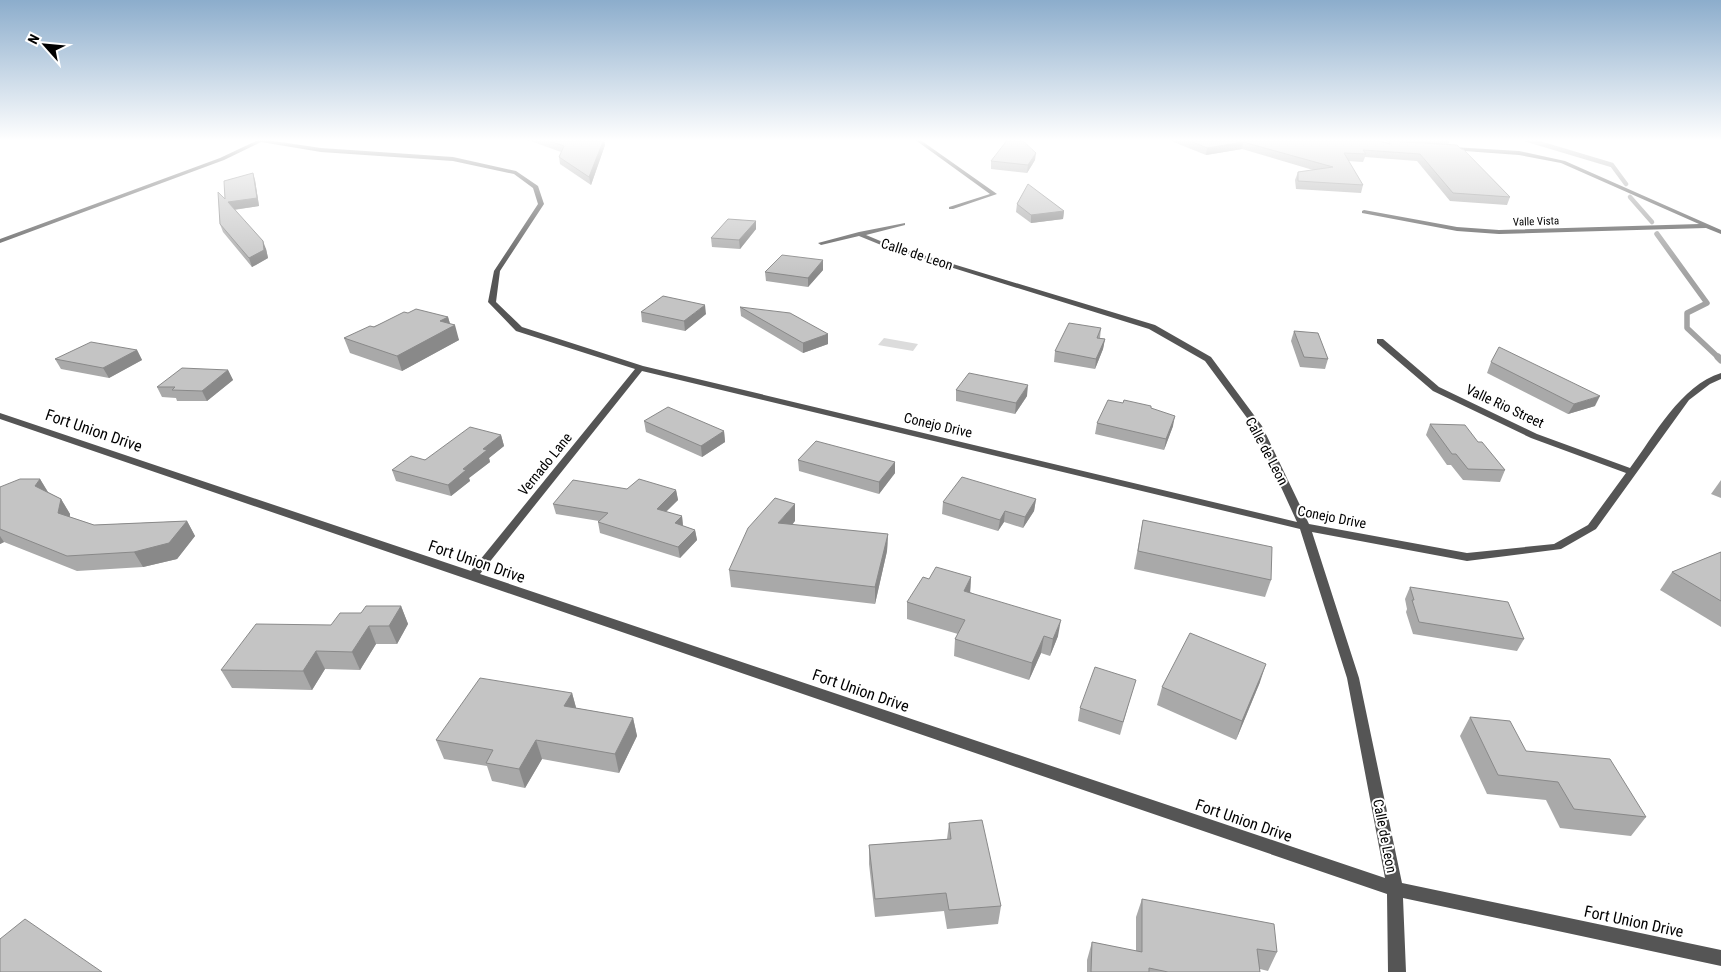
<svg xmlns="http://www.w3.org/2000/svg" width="1721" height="972" viewBox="0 0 1721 972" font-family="'Roboto Condensed',sans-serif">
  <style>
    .green { fill: #dcdcdc }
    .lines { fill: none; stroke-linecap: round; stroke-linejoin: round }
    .stream-far2 { stroke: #a3a3a3; stroke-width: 4.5 }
    .stream-far1 { stroke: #a3a3a3; stroke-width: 5.5 }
    .stream { stroke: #a3a3a3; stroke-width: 7 }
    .street { fill: #555; fill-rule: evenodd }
    .wall { fill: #a9a9a9 }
    .shaded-wall { fill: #898989 }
    .building { fill: #c4c4c4; stroke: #898989 }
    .labels { text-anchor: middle; stroke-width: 4; stroke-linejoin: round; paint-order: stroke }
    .far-street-label { font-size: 11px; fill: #000; stroke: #fff }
    .street-label { font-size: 14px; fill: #000; stroke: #fff }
    .near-street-label { font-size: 16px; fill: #000; stroke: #fff }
  </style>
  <rect width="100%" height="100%" fill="#fff"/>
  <path class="green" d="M884,338L918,344L913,351L878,345Z"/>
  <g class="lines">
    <g class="stream-far2">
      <path d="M1525,139L1612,165L1626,184"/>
      <path d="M1630,197L1652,222"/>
    </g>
    <path class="stream-far1" d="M1657,234L1707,303L1687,313V328L1719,358"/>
    <path class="stream" d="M1718,357L1721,360"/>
    <g class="street">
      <path d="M260,139L321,148L453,157L516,171L538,186L544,204L500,271L496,302L522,327L643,366L1297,522L1253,426L1205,361L1149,329L886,247L859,236L821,245L818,243L859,232L905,223V225L866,235L890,245L1155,325L1211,357L1262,426L1309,524L1467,553L1554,544L1588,525L1626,473L1531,438L1433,391L1377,343V339H1383L1439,387L1537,434L1630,468C1654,436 1681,385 1721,373V379L1710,384L1689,400L1596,529L1561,549L1467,561L1312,532L1359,678L1402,883L1721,950V966L1403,898L1406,972H1388L1387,894L0,419V413L471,571L635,369L516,331L488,302L494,271L538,204L533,188L514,174L453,161L321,152L261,142L224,160L0,243V239L220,158ZM642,371L1300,529L1347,678L1385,878L480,574Z"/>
      <path d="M914,139H919L997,194L953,209H949V207L990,194Z"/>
      <path d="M1453,147L1519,151L1565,161L1721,230V234L1706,228L1499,234L1457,231L1362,213V211L1364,210L1457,227L1499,230L1699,224L1561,163L1519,155L1451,150Z"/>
    </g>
  </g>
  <g class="wall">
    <path d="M525,139H592L605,145L591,185L560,164L559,157L561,152Z"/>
    <path d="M1166,139H1355L1388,143L1389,142L1384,141L1383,139H1450L1448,145L1461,149L1510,197L1507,205L1450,201L1417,161L1365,157L1363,162L1348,161L1363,185L1361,193L1296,189L1295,180L1298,172L1313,170L1242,149L1206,155Z"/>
    <path d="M1035,160L1027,173L991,169V161Z"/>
    <path d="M255,180L259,206L234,210L266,249L268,258L252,267L223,232L220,224L225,199Z"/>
    <path d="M1017,204L1064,211L1063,219L1031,223L1016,212Z"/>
    <path d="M756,221V229L740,249L712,247L711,238Z"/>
    <path d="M823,260V270L808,287L766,281L765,272Z"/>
    <path d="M740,307L828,334V344L803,353L741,316Z"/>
    <path d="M641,312L706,314L685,331L642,322Z"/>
    <path d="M408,313L448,317L450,324L459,340L402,371L350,353L344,338Z"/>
    <path d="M1101,328L1100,338L1105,339L1103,349L1095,369L1054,362L1055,351Z"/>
    <path d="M1294,331L1328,359L1325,369L1300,367L1291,341Z"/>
    <path d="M137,350L142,360L109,378L61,369L55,359Z"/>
    <path d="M1491,362L1595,406L1568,414L1487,373Z"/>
    <path d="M228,370L233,380L207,401H177L176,398L162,397L157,387Z"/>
    <path d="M956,390L1027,396L1015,414L956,401Z"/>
    <path d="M1151,408L1173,426L1164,450L1095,434L1097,423Z"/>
    <path d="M644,421L724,431L725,442L702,457L646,432Z"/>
    <path d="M1430,424L1478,442L1505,470L1500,482L1463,480L1451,465H1447L1426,435Z"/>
    <path d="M501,435L504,446L489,458L490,462L469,478L470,481L451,496L396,481L392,470Z"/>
    <path d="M798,460L895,462V473L879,494L799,471Z"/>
    <path d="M40,479L48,492L61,499L70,514V517L94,525L187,521L195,536L177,559L143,567L77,571L4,542L0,544V487Z"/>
    <path d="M1721,480V498L1711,494Z"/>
    <path d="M627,489L676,490L678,500L666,512L682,516L683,526L695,530L697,540L680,558L600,533L598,522L599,521L556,514L553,504Z"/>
    <path d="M1036,499L1034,511L1023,528L1004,522L998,531L942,514L943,502Z"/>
    <path d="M1143,520L1271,580L1265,597L1134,569Z"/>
    <path d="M795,521L792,525L888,534L887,551L875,604L731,587L729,570Z"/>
    <path d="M1721,552V627L1660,590L1672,572Z"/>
    <path d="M971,577L970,592L1058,636L1050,656L1041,653L1029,680L954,656L955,639L958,634L907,619V602L929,579Z"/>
    <path d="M1410,587L1524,639L1517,651L1413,634L1406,612L1407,609L1405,599Z"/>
    <path d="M401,606L408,624L397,644H376L360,670L325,669L312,690L232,688L221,670L361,613Z"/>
    <path d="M1260,682L1236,740L1157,705L1162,687Z"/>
    <path d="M1132,692L1120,735L1078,721L1080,708Z"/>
    <path d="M572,693L576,708L633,718L637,736L619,773L542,759L525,788L492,781L487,766L444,759L436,740Z"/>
    <path d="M1470,717L1526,751L1646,817L1631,836L1560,828L1546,800L1487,794L1460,736Z"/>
    <path d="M949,823L1001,906L998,924L947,929L944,911L875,917L869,864V845L947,839Z"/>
    <path d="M1142,899L1277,952L1268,971L1260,969V972H1087V960L1092,942L1136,951V917Z"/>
  </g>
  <g class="shaded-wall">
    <path d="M582,139H592V142L577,141Z"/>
    <path d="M604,139L605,145L591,185L589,177Z"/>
    <path d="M1243,142L1242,149L1206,155L1207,148Z"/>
    <path d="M1036,153L1035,160L1027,173L1028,165Z"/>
    <path d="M253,173L255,180L259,206L231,210L228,202Z"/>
    <path d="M1064,211L1063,219L1031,223V215Z"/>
    <path d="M756,221V229L740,249L739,240Z"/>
    <path d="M263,241L266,249L268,258L252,267L249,258Z"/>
    <path d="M823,260V270L808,287V278Z"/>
    <path d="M705,305L706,314L685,331L684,321Z"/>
    <path d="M448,317L451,327L455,325L459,340L402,371L397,356L440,321Z"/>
    <path d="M828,334V344L803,353V343Z"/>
    <path d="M1105,339L1103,349L1095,369L1096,359Z"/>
    <path d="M137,350L142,360L109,378L103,368Z"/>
    <path d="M228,370L233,380L207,401L202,391Z"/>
    <path d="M1028,385L1027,396L1015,414L1016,403Z"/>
    <path d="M1600,396L1595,406L1568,414L1574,404Z"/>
    <path d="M1175,416L1173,426L1164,450L1166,439Z"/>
    <path d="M724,431L725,442L702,457L701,446Z"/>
    <path d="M501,435L504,446L489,458L490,462L469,478L470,481L451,496L448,485L483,449Z"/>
    <path d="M895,462V473L879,494V482Z"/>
    <path d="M40,479L49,494L35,486Z"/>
    <path d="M676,490L678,500L658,519L657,509Z"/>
    <path d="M61,499L70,514L68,528L58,513Z"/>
    <path d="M1036,499L1034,511L1023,528L1025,517Z"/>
    <path d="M795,504V521L779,540L778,523Z"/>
    <path d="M1005,511L1004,522L998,531L1000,520Z"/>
    <path d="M682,516L683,527L675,523Z"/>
    <path d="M187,521L195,536L177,559L143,567L134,552Z"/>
    <path d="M695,530L697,540L680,558L678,547Z"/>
    <path d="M888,534L887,551L875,604V587Z"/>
    <path d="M0,536L4,542L0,544Z"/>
    <path d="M971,577L970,594L964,591Z"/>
    <path d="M401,606L408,624L397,644L389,626Z"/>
    <path d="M1061,620L1058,636L1050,656L1053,639Z"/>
    <path d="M369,626L376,644L360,670L352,652Z"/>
    <path d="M1044,636L1041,653L1029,680L1032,663Z"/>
    <path d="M316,651L325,669L312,690L303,671Z"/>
    <path d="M1266,664L1260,682L1236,740L1242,721Z"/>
    <path d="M572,693L577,711L564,706Z"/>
    <path d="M633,718L637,736L619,773L615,754Z"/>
    <path d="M536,740L542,759L525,788L519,769Z"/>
  </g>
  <g class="building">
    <path d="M544,139H582L577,141L604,139L589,177L559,157L564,146Z"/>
    <path d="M1008,139H1021L1036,153L1028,165L991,161Z"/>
    <path d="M1186,139H1355L1380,141L1390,144L1389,141L1457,145L1461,149L1464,150L1510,197L1453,193L1420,154L1363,150L1366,154L1344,153L1363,185L1298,181V172L1333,167L1243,142L1207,148Z"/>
    <path d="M253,173L257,198L228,202L263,241L264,250L249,258L220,224L218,192L225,199L224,181Z"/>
    <path d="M1028,184L1064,211L1031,215L1017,204Z"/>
    <path d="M728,219L756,221L739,240L711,238Z"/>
    <path d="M782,255L823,260L808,278L765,272Z"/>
    <path d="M663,296L705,305L684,321L641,312Z"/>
    <path d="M740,307L790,313L828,334L803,343Z"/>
    <path d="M416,309L448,317L440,321L455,325L397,356L344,338L370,326L374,327L404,312L408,313Z"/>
    <path d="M1069,323L1101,328L1097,338L1105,339L1096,359L1055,351Z"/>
    <path d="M1294,331L1318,333L1328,359L1304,357Z"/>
    <path d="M91,342L137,350L103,368L55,359Z"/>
    <path d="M1499,347L1600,396L1574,404L1491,362Z"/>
    <path d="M182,368L228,370L202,391L172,390L175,387H157Z"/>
    <path d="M969,373L1028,385L1016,403L956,390Z"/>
    <path d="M1108,400L1123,403L1124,400L1151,406V408L1175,416L1166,439L1097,423Z"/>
    <path d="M668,407L724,431L701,446L644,421Z"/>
    <path d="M1430,424L1465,425L1478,442H1482L1505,470L1468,469L1456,454H1452Z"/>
    <path d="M470,427L501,435L483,449L487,450L463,469L466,470L448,485L392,470L411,456L425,460Z"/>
    <path d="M816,441L895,462L879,482L798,460Z"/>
    <path d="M962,477L1036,499L1025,517L1005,511L1000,520L943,502Z"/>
    <path d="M20,479H40L35,486L61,499L58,513L94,525L187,521L169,543L134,552L67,556L0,529V487Z"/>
    <path d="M639,479L676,490L657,509L682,516L675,523L695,530L678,547L598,522L608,513L553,504L573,480L627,489Z"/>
    <path d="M775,498L795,504L778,523L888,534L875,587L729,570L748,528Z"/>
    <path d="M1143,520L1272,547L1271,580L1138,551Z"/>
    <path d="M1721,552V601L1672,572Z"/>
    <path d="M936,567L971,577L964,591L1061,620L1053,639L1044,636L1032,663L955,639L965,620L907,602L923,577L929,579Z"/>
    <path d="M1410,587L1508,602L1524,639L1419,622L1412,600H1414Z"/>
    <path d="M366,606H401L389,626H369L352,652L316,651L303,671L221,670L256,624L331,625L340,613H361Z"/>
    <path d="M1190,633L1266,664L1242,721L1162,687Z"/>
    <path d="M1095,667L1136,680L1123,722L1080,708Z"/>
    <path d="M480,678L572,693L564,706L633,718L615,754L536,740L519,769L486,763L493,750L436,740Z"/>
    <path d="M1470,717L1510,721L1526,751L1610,759L1646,817L1574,809L1558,782L1498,775Z"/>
    <path d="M982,820L1001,906L949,910L946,893L875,899L869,845L951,839L949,823Z"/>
    <path d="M1142,899L1274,924L1277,952L1257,949L1260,972H1168L1149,968V972H1091L1092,942L1142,952Z"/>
    <path d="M25,919L102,972H0V939Z"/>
  </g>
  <linearGradient id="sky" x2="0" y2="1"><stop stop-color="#8cadcc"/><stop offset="0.51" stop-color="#fff"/><stop offset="1" stop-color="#fff" stop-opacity="0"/></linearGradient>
  <rect width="1721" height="275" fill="url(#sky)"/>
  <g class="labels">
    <g class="far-street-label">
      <text transform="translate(1536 221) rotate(-2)" y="4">Valle Vista</text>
    </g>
    <g class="street-label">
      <text transform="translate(917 254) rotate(18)" y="5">Calle de Leon</text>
      <text transform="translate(1505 406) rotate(25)" y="5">Valle Rio Street</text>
      <text transform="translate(938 425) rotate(13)" y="5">Conejo Drive</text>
      <text transform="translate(1267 451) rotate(62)" y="5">Calle de Leon</text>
      <text transform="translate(545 464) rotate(-51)" y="5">Vernado Lane</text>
      <text transform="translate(1332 517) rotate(11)" y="5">Conejo Drive</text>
      <text transform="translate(1385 836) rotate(79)" y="5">Calle de Leon</text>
    </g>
    <g class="near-street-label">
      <text transform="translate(94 430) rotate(19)" y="6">Fort Union Drive</text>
      <text transform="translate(477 561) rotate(19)" y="6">Fort Union Drive</text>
      <text transform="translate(861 690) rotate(19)" y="6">Fort Union Drive</text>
      <text transform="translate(1244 820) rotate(19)" y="6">Fort Union Drive</text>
      <text transform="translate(1634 921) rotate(12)" y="6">Fort Union Drive</text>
    </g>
  </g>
  <g transform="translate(45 45) rotate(297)" stroke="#ffffff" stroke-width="4" paint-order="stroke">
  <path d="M0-4L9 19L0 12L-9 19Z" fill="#000000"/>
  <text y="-8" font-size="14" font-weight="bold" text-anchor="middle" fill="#000000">N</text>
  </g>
</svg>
